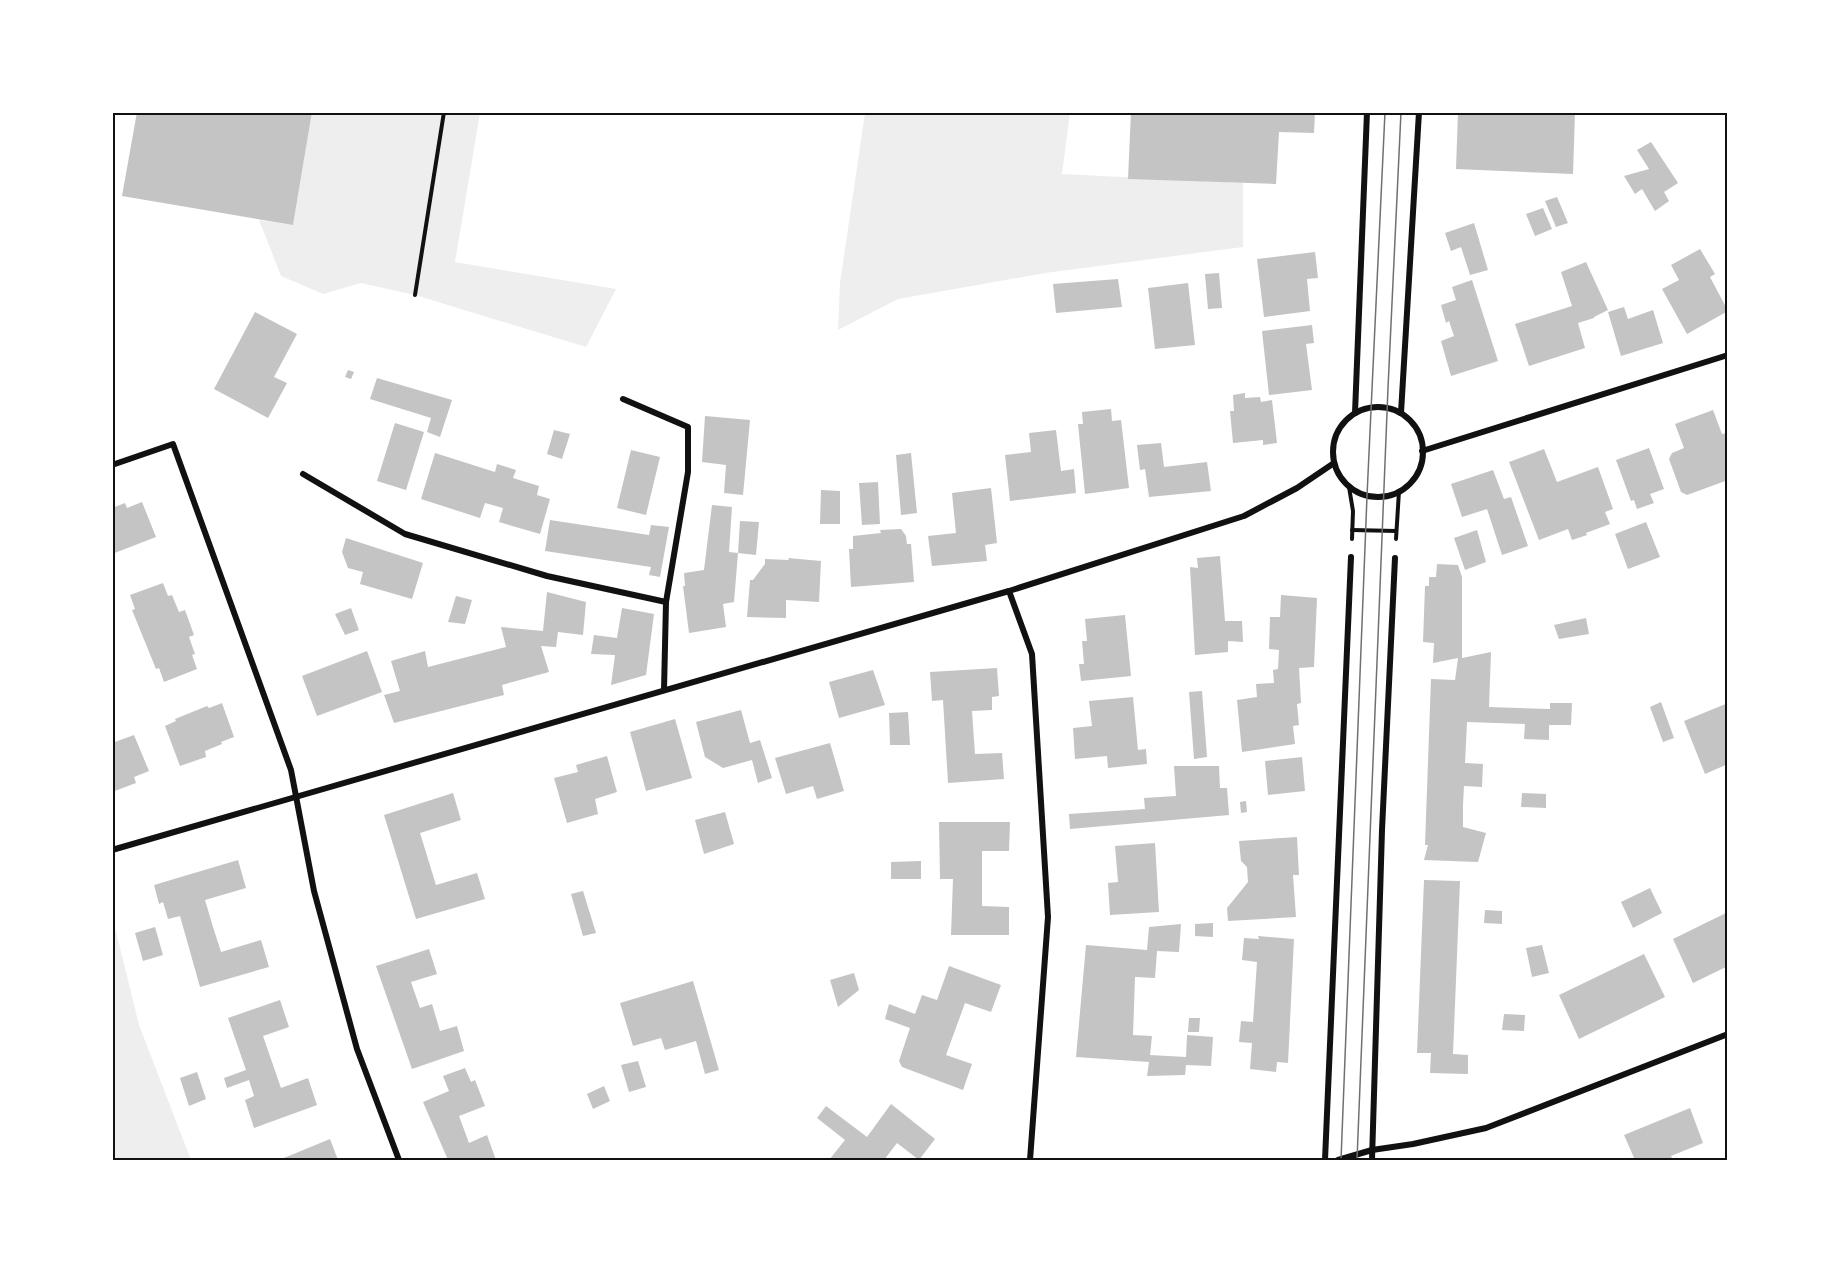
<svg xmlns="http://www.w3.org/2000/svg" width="1840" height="1273" viewBox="0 0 1840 1273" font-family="'Varela Round',sans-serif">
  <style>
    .green { fill: #eee }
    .building { fill: #c4c4c4 }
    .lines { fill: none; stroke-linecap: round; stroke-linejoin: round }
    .path { stroke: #111; stroke-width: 4 }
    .minor { stroke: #111; stroke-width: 6 }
    .tram { stroke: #707070; stroke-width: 1.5 }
    .neatline { fill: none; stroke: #111; stroke-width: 2 }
  </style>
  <rect width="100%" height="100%" fill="#fff"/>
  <g class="green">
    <path d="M312,113H480L455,262L616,289L586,347L415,295L361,283L323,294L281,276L259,220L293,225Z"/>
    <path d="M865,113H1070L1062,174L1243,183V247L1045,273L898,299L838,330L840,283Z"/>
    <path d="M113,919L139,1025L191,1160H113Z"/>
  </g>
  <g class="building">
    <path d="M137,112H312L293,225L122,196Z"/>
    <path d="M1131,112H1315L1314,133L1279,132L1276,184L1128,179Z"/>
    <path d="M1458,112H1575L1573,174L1456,169Z"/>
    <path d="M1651,142L1678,183L1664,192L1669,201L1655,211L1642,189L1635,194L1624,176L1649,169L1637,150Z"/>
    <path d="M1557,197L1568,223L1556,227L1545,201Z"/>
    <path d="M1543,208L1552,229L1535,236L1526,214Z"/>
    <path d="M1474,223L1488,270L1470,275L1461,247L1451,251L1445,233Z"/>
    <path d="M1700,249L1715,274L1710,277L1728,311L1687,334L1662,289L1679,280L1671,265Z"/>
    <path d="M1315,252L1318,278L1307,279L1310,311L1264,317L1257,259Z"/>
    <path d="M1586,262L1608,310L1594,317V318L1578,323L1585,348L1529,366L1515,324L1572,306L1561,272Z"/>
    <path d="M1219,273L1222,308L1208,309L1205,274Z"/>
    <path d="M1118,279L1122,307L1056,313L1053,284Z"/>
    <path d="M1472,280L1498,361L1451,376L1441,341L1454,336L1449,321L1446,323L1441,305L1456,300L1452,287Z"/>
    <path d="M1188,283L1195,345L1155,349L1148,288Z"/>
    <path d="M1624,307L1628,319L1653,310L1663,343L1621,356L1608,312Z"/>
    <path d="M255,312L297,334L274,377L287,383L268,418L214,389Z"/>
    <path d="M1312,325L1314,343L1306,344L1312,390L1269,395L1262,331Z"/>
    <path d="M348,370L354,372L351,379L345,377Z"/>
    <path d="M377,378L452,400L440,437L427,432L431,418L370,399Z"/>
    <path d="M1245,393V398L1260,397L1261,402L1272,400L1277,443L1263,445V440L1233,443L1230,411H1234L1233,395Z"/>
    <path d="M1111,409L1112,421L1121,420L1129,488L1085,494L1078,424H1083L1082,412Z"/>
    <path d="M1713,410L1722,434L1728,433V480L1687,495L1681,492L1669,459L1672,453L1684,448L1675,424Z"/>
    <path d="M705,416L750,420L743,495L724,493L726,465L702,462Z"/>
    <path d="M395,423L424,432L406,490L377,481Z"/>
    <path d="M554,430L570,434L562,459L547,454Z"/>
    <path d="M1056,430L1061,471L1074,469L1076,493L1010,501L1005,455L1031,452L1029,433Z"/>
    <path d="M1161,443L1164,467L1207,462L1211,491L1149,497L1145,469L1140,470L1137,445Z"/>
    <path d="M1649,448L1664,489L1650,494L1654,503L1637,509L1634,500L1631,501L1616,460Z"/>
    <path d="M1544,449L1557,482L1598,467L1613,509L1605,512L1610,524L1586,533L1587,535L1572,540L1568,529L1539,540L1509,462Z"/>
    <path d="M631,450L660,457L646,515L617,508Z"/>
    <path d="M435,453L495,472L497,464L516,470L513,478L539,486L537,495L550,499L540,534L499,522L503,508L485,503L480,518L421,499Z"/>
    <path d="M911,453L917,513L901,515L896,455Z"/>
    <path d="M1493,470L1504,499L1511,497L1528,546L1502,555L1487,509L1462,517L1451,484Z"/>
    <path d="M878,482L880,524L862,525L859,483Z"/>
    <path d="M991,488L997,543L985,545L987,561L932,566L928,536L956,533L952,493Z"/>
    <path d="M821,490L840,491V524H820Z"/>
    <path d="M142,502L156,537L112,554V508L125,503L127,508Z"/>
    <path d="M712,505L732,507L729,552L738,553L734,602L723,604L726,627L689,633L683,586H685L684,573L704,570Z"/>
    <path d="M550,520L649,535L651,525L669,527L660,577L649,575L651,567L545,551Z"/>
    <path d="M740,521L759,522L756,555L738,553Z"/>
    <path d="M1646,522L1660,557L1628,569L1615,534Z"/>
    <path d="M901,529L906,536L907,544H911L914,582L851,587L849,549H853V536L881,533L880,530Z"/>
    <path d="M1477,530L1486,562L1465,570L1454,538Z"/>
    <path d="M346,538L423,563L412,599L360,584L363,572L348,568L342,552Z"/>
    <path d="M1220,556L1225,621H1242L1243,642L1228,641V652L1195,655L1190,567L1198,568L1197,558Z"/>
    <path d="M788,558L821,561L819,602L786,600V618L747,617L750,580H753L765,564V559L789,560Z"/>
    <path d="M1437,564L1458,565L1462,577V658L1491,652L1489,707L1550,709V703H1572L1571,725H1549V740L1524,739L1525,724L1467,722L1465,763L1483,764L1482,787L1464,786L1463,805V827L1486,833L1478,862L1424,860L1428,845H1425L1431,679L1455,680L1458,658L1433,663L1434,643L1423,642L1425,586H1429V577H1436Z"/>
    <path d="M163,583L168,596L172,595L179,612L185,610L194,635L189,637L195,654L192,655L197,669L164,682L159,668L156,669L132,610L135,609L130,595Z"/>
    <path d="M547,592L586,602L583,635L558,632L556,647L541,646L549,672L502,685L504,695L394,723L384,695L400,691L391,661L425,651L428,667L506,647L501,627L543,631Z"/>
    <path d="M1281,595L1317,598L1314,667L1299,668L1301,703L1297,704L1299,725L1293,726L1295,744L1242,752L1237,700L1257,697L1256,684L1274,683L1273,670L1278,669L1279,650L1269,649L1270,617H1280Z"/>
    <path d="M456,596L472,600L465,624L448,622Z"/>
    <path d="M351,608L359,630L345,635L335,614Z"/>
    <path d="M622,608L654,614L646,675L611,685L615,655L591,654L594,635L617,638Z"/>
    <path d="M1125,615L1131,676L1081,681L1079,664H1084L1082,641H1087L1085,619Z"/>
    <path d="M1586,618L1589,634L1559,639L1554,625Z"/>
    <path d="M367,651L382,692L317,716L302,676Z"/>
    <path d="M997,668L999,696L992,697V710L972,711L973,726L975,754L1002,753L1004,779L948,783L943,700L932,701L930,672Z"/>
    <path d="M873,670L885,705L839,718L829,682Z"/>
    <path d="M1202,691L1207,757L1194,759L1189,692Z"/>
    <path d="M1133,697L1138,750L1146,749L1147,764L1108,768L1107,756L1075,759L1073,728L1092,726L1089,701Z"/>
    <path d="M1661,702L1674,738L1663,742L1650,707Z"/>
    <path d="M222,703L234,737L221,742L222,744L205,751L206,757L180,766L165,726L176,721L175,719L207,706L209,708Z"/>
    <path d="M1728,703V764L1705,774L1684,721Z"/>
    <path d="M741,710L750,743L760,740L772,778L758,783L752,760L723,768L705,757L696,722Z"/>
    <path d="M908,712L910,745H890L889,713Z"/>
    <path d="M675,719L692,778L646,791L630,732Z"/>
    <path d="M134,735L149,771L134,777L136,783L112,792V743Z"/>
    <path d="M830,743L844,791L817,799L813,786L786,794L775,758Z"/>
    <path d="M607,756L617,792L595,799L598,814L567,823L554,778L578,772L576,765Z"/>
    <path d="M1302,757L1305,791L1268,795L1265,761Z"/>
    <path d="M1174,766H1219L1220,788H1227L1229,815L1070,829L1069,814L1145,809L1144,798L1176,796Z"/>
    <path d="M453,793L461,820L420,833L436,885L477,873L485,899L416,919L384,815Z"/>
    <path d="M1522,793L1546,794V808L1521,807Z"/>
    <path d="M1246,801L1247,812L1241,813L1240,802Z"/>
    <path d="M725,812L734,844L704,854L695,820Z"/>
    <path d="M939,822H1010L1009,851H982V906L1009,907V935H951L953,879H940Z"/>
    <path d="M1297,837L1299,875H1293L1296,917L1228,921L1227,908L1248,882L1247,867L1241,861L1239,841Z"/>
    <path d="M1155,843L1159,912L1110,915L1108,883L1118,882L1115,846Z"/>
    <path d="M238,860L246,888L205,900L213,927L221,952L261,940L269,967L200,987L180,916L168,919L163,902L159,904L154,885Z"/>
    <path d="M921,861V879H891V862Z"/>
    <path d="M1424,880L1460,881L1453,1054L1468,1055V1074L1430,1073L1431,1053H1417Z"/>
    <path d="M1650,888L1662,913L1633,928L1621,902Z"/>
    <path d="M583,891L596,933L583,936L571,894Z"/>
    <path d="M1485,910L1502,911V924L1484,923Z"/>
    <path d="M1728,912V966L1693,983L1673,939Z"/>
    <path d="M1213,923V937L1195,936V924Z"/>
    <path d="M1181,924L1179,952L1157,951L1155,978L1135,977L1133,1035L1152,1036L1150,1055L1186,1057L1187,1035L1213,1037L1211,1066L1186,1065L1185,1075L1147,1076L1149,1062L1076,1057L1086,945L1147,950L1149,927Z"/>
    <path d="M155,927L163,955L143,961L135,933Z"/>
    <path d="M1258,936L1294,939L1288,1063L1277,1062L1276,1072L1250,1069L1252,1043L1239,1042L1241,1021L1253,1022L1257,962L1242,960L1244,938L1259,939Z"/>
    <path d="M1542,945L1549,973L1532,977L1526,948Z"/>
    <path d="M429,949L437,974L411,982L420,1008L432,1004L440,1031L457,1026L464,1051L412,1069L376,966Z"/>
    <path d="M1644,954L1665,997L1579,1039L1559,995Z"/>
    <path d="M949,966L1001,985L991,1012L965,1003L946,1055L972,1064L963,1090L902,1067L899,1061L910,1028L885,1019L889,1004L915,1014L922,995L937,1000Z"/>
    <path d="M854,973L859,990L838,1007L830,980Z"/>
    <path d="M693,981L719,1070L705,1074L696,1041L665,1050L661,1038L633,1046L620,1003Z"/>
    <path d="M280,1000L289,1027L263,1036L281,1088L308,1078L317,1105L254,1128L245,1100L254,1096L249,1080L227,1088L224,1078L246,1070L228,1018Z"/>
    <path d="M1504,1014L1525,1015L1524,1031L1502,1030Z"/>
    <path d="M1189,1018H1200L1199,1032H1188Z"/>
    <path d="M638,1061L646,1087L629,1092L621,1065Z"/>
    <path d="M465,1068L471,1082L475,1080L485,1106L459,1116L469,1143L487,1135L496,1160H448L423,1102L449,1091L443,1076Z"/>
    <path d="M197,1072L206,1099L189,1106L180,1078Z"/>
    <path d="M604,1086L610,1101L593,1109L587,1094Z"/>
    <path d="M891,1104L935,1139L919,1160L897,1143L884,1160H829L845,1140L817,1118L826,1106L867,1137Z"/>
    <path d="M1690,1108L1703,1143L1671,1156L1673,1160H1635L1624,1135Z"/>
    <path d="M330,1139L338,1160H279Z"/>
  </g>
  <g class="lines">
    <g class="path">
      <path d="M415,295L444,112"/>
      <path d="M1349,487L1353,511L1352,539"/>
      <path d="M1352,530L1396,531"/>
      <path d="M1396,539L1399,491"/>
    </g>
    <g class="minor">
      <path d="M623,399L688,427V472L666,602"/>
      <circle cx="1378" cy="452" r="45"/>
      <path d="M1355,413L1367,112"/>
      <path d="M1401,413L1419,112"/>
      <path d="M1422,451L1728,355"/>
      <path d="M112,465L173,444L291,770L314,891L357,1049L399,1160"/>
      <path d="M303,474L405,534L547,576L666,602L664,690"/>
      <path d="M1009,591L1032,654L1048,917L1030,1160"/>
      <path d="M112,850L1009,591L1244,516L1297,488L1334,463"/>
      <path d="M1325,1160L1351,557"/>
      <path d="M1338,1160L1372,1150L1413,1144L1486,1128L1728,1034"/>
      <path d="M1372,1160L1382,830L1395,558"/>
    </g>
    <g class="tram">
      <path d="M1341,1160L1367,496L1385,112"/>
      <path d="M1357,1160L1388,388L1401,112"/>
    </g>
  </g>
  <rect width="1840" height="1273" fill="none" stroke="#ffffff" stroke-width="228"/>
  <rect x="114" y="114" width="1612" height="1045" class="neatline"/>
</svg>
